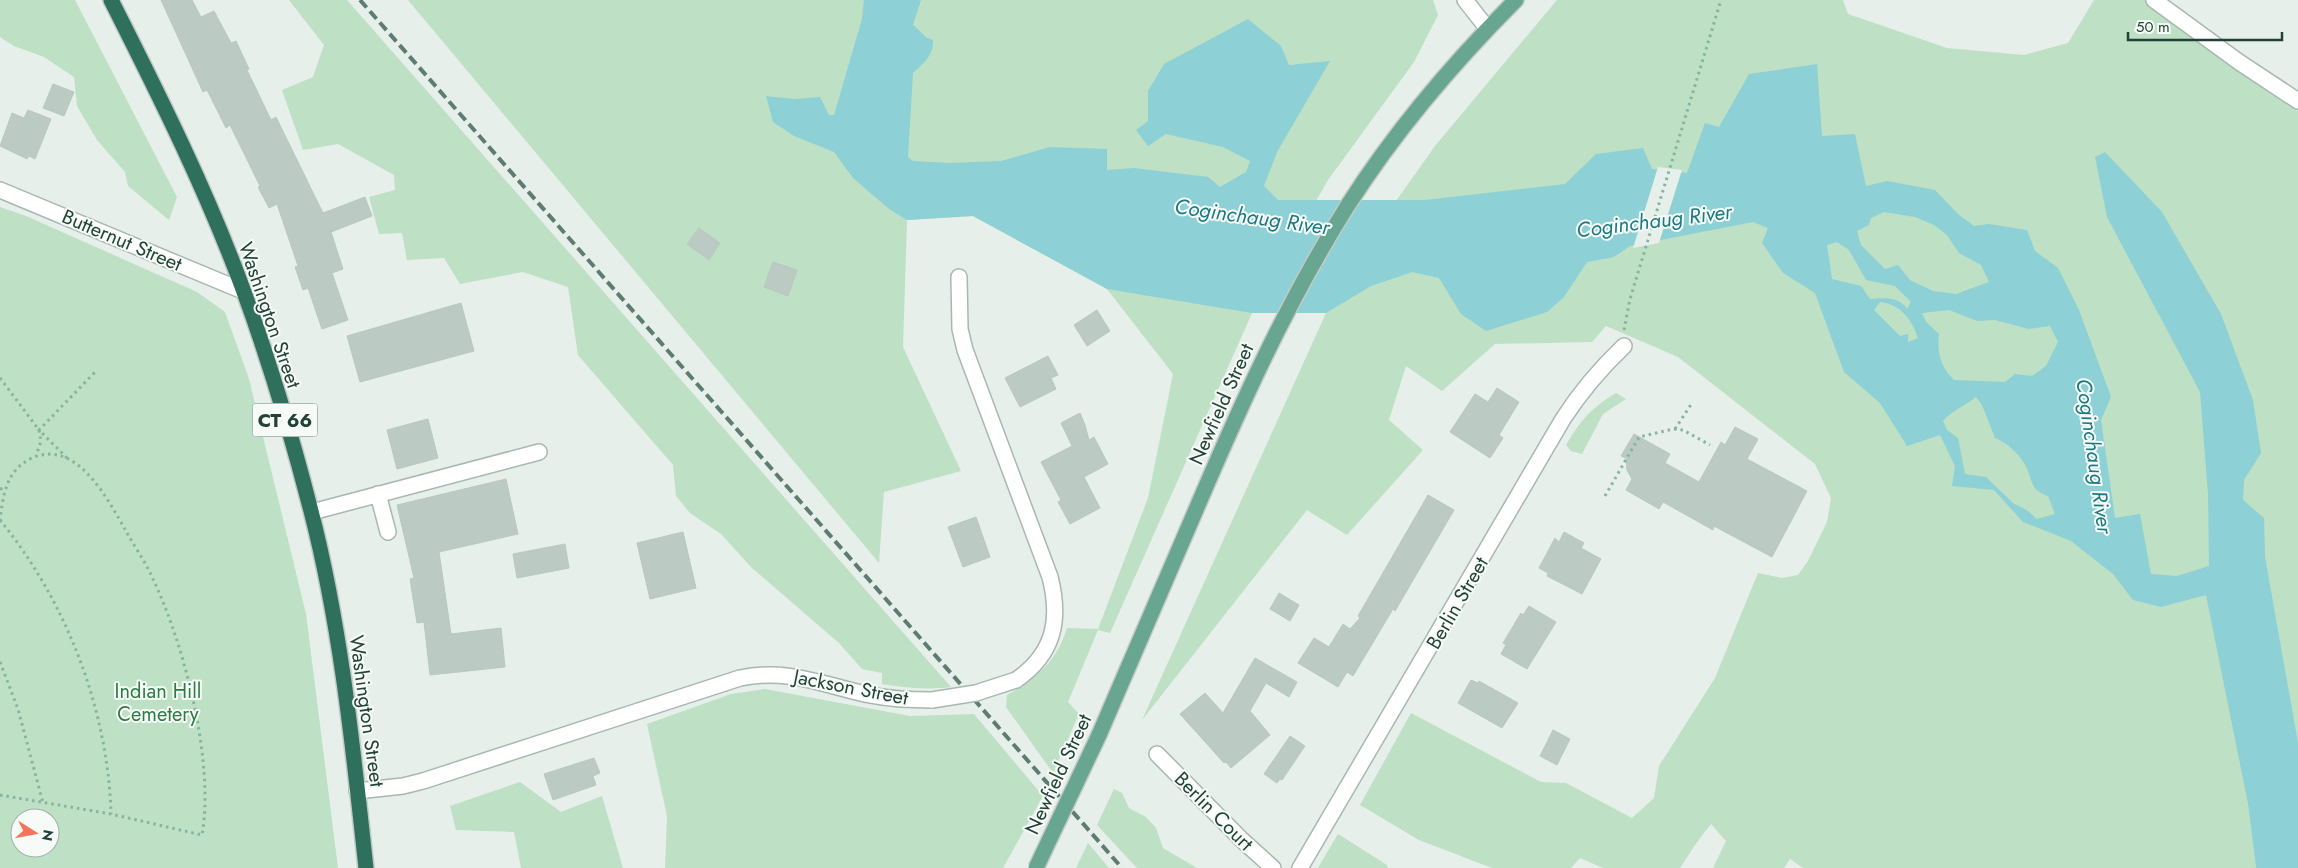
<svg xmlns="http://www.w3.org/2000/svg" width="2298" height="868" viewBox="0 0 2298 868" font-family="Jost,sans-serif">
  <style>
    .green { fill: #bee0c4; fill-rule: evenodd }
    .water { fill: #8dd0d5; fill-rule: evenodd }
    .pier { fill: #e6efea }
    .building { fill: #bbcac3; stroke: #b7c9c0 }
    .lines { fill: none; stroke-linecap: round; stroke-linejoin: round }
    .minor-casing { stroke: #a8b8b1; stroke-width: 18 }
    .major-casing { stroke: #c1cac7; stroke-width: 18 }
    .highway-casing { stroke: #c1cac7; stroke-width: 18 }
    .path { stroke: #85b4a1; stroke-width: 3; stroke-dasharray: 2.5 4; stroke-linecap: butt }
    .minor { stroke: #fff; stroke-width: 15 }
    .major { stroke: #69a691; stroke-width: 15 }
    .highway { stroke: #2e705c; stroke-width: 15 }
    .rail { stroke: #5e7d72; stroke-width: 4; stroke-dasharray: 10 5; stroke-linecap: butt }
    .minor-bridge-casing { stroke: #a8b8b1; stroke-width: 18; stroke-linecap: butt }
    .major-bridge-casing { stroke: #c1cac7; stroke-width: 18; stroke-linecap: butt }
    .minor-bridge { stroke: #fff; stroke-width: 15 }
    .major-bridge { stroke: #69a691; stroke-width: 15 }
    .labels { text-anchor: middle; stroke-width: 4; stroke-linejoin: round; paint-order: stroke }
    .shield { fill: #f7fbf8; stroke: #637a71; stroke-width: 1 }
    .shield-label { font-size: 19px; font-weight: bold; fill: #234237 }
    .street-label { font-size: 20px; fill: #234237; stroke: #f7fbf8 }
    .park-label { font-size: 20px; fill: #2c7b43; stroke: #f7fbf8 }
    .water-label { font-size: 21px; font-style: italic; fill: #1a7981; stroke: #f7fbf8 }
  </style>
  <rect width="100%" height="100%" fill="#e6efea"/>
  <g class="green">
    <path d="M0,0H75L177,197L169,220L128,186L125,172L97,140L77,106L74,77L44,57L14,46L0,37Z"/>
    <path d="M289,0H347L951,687C927,690 905,688 882,684V673L862,669L839,643L752,568L721,534L690,513L676,496L673,465L578,355L568,287L523,272L460,284L444,258L407,260L402,233L379,234L369,197L395,190L394,175L338,144L303,150L282,90L313,77L324,45Z"/>
    <path d="M408,0H1433L1438,15L1414,62L1328,180L1252,313L1110,633L1098,630L1068,702L1079,714L1053,773L1006,707L1007,695C1037,678 1057,661 1067,628L1098,629L1148,498L1173,374L1107,289L973,216L907,220L903,347L961,471L884,492L879,563Z"/>
    <path d="M1557,0H1843L1848,14L1947,48L2024,55L2068,43L2094,0H2150L2298,111V809L2248,804L2256,868H1803L1790,859L1784,868H1713L1726,841L1711,824L1697,842L1680,868H1603L1580,858L1571,868H1492L1419,840L1360,805L1411,713L1541,782L1566,783L1632,818L1654,798L1659,766L1715,678L1758,573L1782,578L1798,575L1808,561L1827,522L1831,498L1815,464L1678,357L1606,326L1592,342L1495,344L1442,391L1406,366L1389,420L1423,450L1347,535L1307,510L1142,720L1326,313L1364,246L1435,146Z"/>
    <path d="M0,207L26,216L197,292L225,312L249,379L306,614L338,868H0ZM20,818H50V848H20Z"/>
    <path d="M1616,393L1626,399L1603,414L1582,454L1571,451L1566,445C1581,420 1591,408 1616,393Z"/>
    <path d="M765,689L910,716L974,714L1043,796L1003,868H665L667,816L647,724L731,694Z"/>
    <path d="M520,782L561,812L602,796L623,868H521L514,832L456,830L450,806Z"/>
    <path d="M1114,789L1122,793L1129,808L1146,817L1156,828L1163,848L1197,868H1137L1097,825Z"/>
    <path d="M1338,834L1387,865L1388,868H1318Z"/>
    <path d="M1088,843L1109,868H1076Z"/>
  </g>
  <path class="water" d="M864,0H921L913,25L927,38L933,40C934,55 924,63 913,73L908,157L913,161L949,163L1001,161L1050,147L1107,149V170L1134,168L1208,177L1220,187L1246,172L1250,161L1223,147L1166,134L1148,146L1136,130L1148,121V91L1164,64L1248,19L1281,46L1289,65L1330,61L1277,152L1264,186L1278,200H1425L1565,184L1596,154L1643,148L1652,169L1687,173L1705,123L1719,127L1749,74L1817,64L1822,136L1855,134L1866,186L1887,181L1935,190L1959,215L1974,226L1989,224L2027,230L2035,251L2058,268L2079,310L2111,397L2101,420L2115,518L2140,514L2151,574L2177,576L2209,566L2208,494L2200,392L2107,217L2095,157L2105,152L2162,212L2221,314L2253,400L2261,453L2244,480L2243,500L2264,518L2265,557L2298,743V868H2256L2248,804L2206,595L2161,607L2133,600L2113,574L2071,541L2023,522L1994,490L1952,486L1955,466L1940,435L1907,446L1880,403L1844,372L1815,293L1783,273L1762,243L1768,228L1753,222L1630,246L1614,257L1587,262L1564,297L1547,312L1486,331L1461,314L1439,278L1412,272L1371,286L1326,313H1252L1107,289L973,216L907,220L889,209L853,178L834,152L794,136L773,122L766,96L794,99L820,97L829,115H834L862,19ZM1884,212L1915,217L1934,225L1947,235L1959,253L1981,265L1989,282L1956,294L1933,291L1910,280L1898,265L1885,269L1861,245L1857,231L1869,225L1871,218ZM1837,242L1849,250L1866,280L1895,286L1911,302L1907,309C1898,296 1884,298 1870,299L1861,286L1832,279L1827,245ZM1880,302C1900,304 1912,319 1918,338L1908,342V334L1900,336L1874,310ZM1949,310L1977,321L1995,320L2029,329L2050,326L2058,342L2046,366L2032,376L2015,374L2005,382L1954,380C1940,366 1937,353 1939,334L1926,322L1922,313ZM1976,397L1982,405L1995,438C2009,444 2022,456 2028,471C2034,486 2031,489 2048,496L2055,514L2037,519L2028,511L2013,503L1986,477L1965,474L1958,438L1947,430L1943,421C1952,410 1965,406 1976,397Z"/>
  <path class="pier" d="M1658,167L1682,170L1659,243L1633,248Z"/>
  <g class="building">
    <path d="M161,0H192L201,17L214,11L231,43L236,41L249,69L247,70L271,120L276,117L323,213L365,197L372,216L331,232L343,269L332,273L348,320L322,329L308,288L303,290L295,267L298,266L277,204L269,208L258,187L260,186L230,125L226,128L207,90L203,92Z"/>
    <path d="M53,84L74,92L64,116L43,108Z"/>
    <path d="M28,110L51,119L35,159L29,156L27,159L0,146L12,113L24,118Z"/>
    <path d="M699,228L720,243L709,260L687,244Z"/>
    <path d="M773,262L797,270L788,296L764,287Z"/>
    <path d="M461,303L474,351L360,382L347,336Z"/>
    <path d="M1097,310L1110,331L1087,346L1074,325Z"/>
    <path d="M1048,356L1058,375L1051,378L1056,389L1020,407L1005,378Z"/>
    <path d="M1497,388L1519,402L1499,435L1503,438L1490,458L1450,432L1475,394L1488,402Z"/>
    <path d="M1080,413L1085,425L1089,440L1094,437L1108,464L1084,477L1100,508L1070,524L1058,502L1061,500L1041,462L1072,446L1061,423Z"/>
    <path d="M428,419L438,458L397,469L387,430Z"/>
    <path d="M1735,427L1758,439L1747,459L1807,491L1772,557L1714,526L1713,530L1663,502L1659,509L1626,490L1632,479L1627,470L1626,458L1621,456L1634,434L1670,454L1665,463L1699,482L1721,442L1725,445Z"/>
    <path d="M506,479L518,534L439,552L451,634L501,628L505,667L430,675L424,622L417,623L410,579L414,578L397,505Z"/>
    <path d="M1428,495L1454,510L1395,611L1393,609L1353,676L1347,672L1338,687L1298,663L1314,638L1329,647L1343,624L1350,629L1360,618L1358,616Z"/>
    <path d="M976,517L990,557L963,567L948,527Z"/>
    <path d="M683,532L696,588L650,599L637,543Z"/>
    <path d="M1564,532L1584,543L1581,548L1601,559L1582,594L1547,576L1548,573L1539,568L1555,538L1559,542Z"/>
    <path d="M565,544L569,568L517,578L513,554Z"/>
    <path d="M1279,593L1299,605L1290,621L1270,609Z"/>
    <path d="M1529,606L1556,622L1527,669L1501,654L1506,645L1503,643L1521,613L1523,615Z"/>
    <path d="M1255,658L1297,682L1289,697L1266,683L1250,711L1270,735L1231,768L1226,762L1224,763L1180,714L1205,693L1223,713Z"/>
    <path d="M1471,680L1478,683L1479,681L1518,703L1502,728L1458,703Z"/>
    <path d="M1553,730L1570,739L1557,765L1540,756Z"/>
    <path d="M1290,736L1305,746L1282,780L1280,779L1277,783L1264,774Z"/>
    <path d="M594,758L600,773L593,776L596,785L553,800L544,774Z"/>
  </g>
  <g class="lines">
    <defs>
      <g id="minor">
        <path d="M1465,0L1487,28"/>
        <path d="M2154,0L2239,62L2298,101"/>
        <path d="M0,190L243,291"/>
        <path d="M959,277L960,329L965,350L1050,577C1061,620 1054,654 1016,680"/>
        <path d="M378,494L388,532"/>
        <path d="M312,512L539,452"/>
        <path d="M1157,754L1242,840L1273,868"/>
        <path d="M357,791L403,786L423,781L740,678C788,668 823,685 870,695C890,699 911,700 932,700"/>
        <path d="M1300,868L1563,419C1581,391 1601,368 1624,346"/>
      </g>
      <path id="major" d="M1099,735C1130,663 1161,591 1192,519C1238,411 1285,305 1348,205C1396,130 1453,63 1516,0"/>
      <path id="highway" d="M111,0C159,95 207,191 244,292C270,363 292,437 311,511C341,627 353,748 366,868"/>
    </defs>
    <use href="#minor" class="minor-casing"/>
    <use href="#major" class="major-casing"/>
    <use href="#highway" class="highway-casing"/>
    <g class="path">
      <path d="M1624,330L1630,299L1721,0"/>
      <path d="M0,378L39,430L41,441L36,456"/>
      <path d="M1675,429L1692,403"/>
      <path d="M67,458L39,430L96,371"/>
      <path d="M0,489L5,488"/>
      <path d="M1605,496L1639,437L1673,429L1683,430L1710,445"/>
      <path d="M0,520C66,601 108,709 111,814"/>
      <path d="M0,662L18,709L43,803"/>
      <path d="M0,795L111,814L202,835C215,763 184,643 152,577C145,561 134,546 126,531C108,500 76,436 30,459C6,471 3,496 0,520"/>
    </g>
    <use href="#minor" class="minor"/>
    <use href="#major" class="major"/>
    <use href="#highway" class="highway"/>
    <path class="rail" d="M360,0L1122,868"/>
    <defs>
      <path id="minor-bridge" d="M932,700L976,693L1016,680"/>
      <path id="major-bridge" d="M1036,868L1099,735"/>
    </defs>
    <use href="#minor-bridge" class="minor-bridge-casing"/>
    <use href="#major-bridge" class="major-bridge-casing"/>
    <use href="#minor-bridge" class="minor-bridge"/>
    <use href="#major-bridge" class="major-bridge"/>
  </g>
  <g class="labels">
    <rect class="shield" x="252.5" y="403.5" width="65" height="33" rx="4"/>
    <g class="shield-label">
      <text x="285" y="427">CT 66</text>
    </g>
    <g class="street-label">
      <text transform="translate(122 240) rotate(23)" y="7">Butternut Street</text>
      <text transform="translate(270 315) rotate(71)" y="7">Washington Street</text>
      <text transform="translate(1221 404) rotate(-66)" y="7">Newfield Street</text>
      <text transform="translate(1457 603) rotate(-60)" y="7">Berlin Street</text>
      <text transform="translate(851 687) rotate(11)" y="7">Jackson Street</text>
      <text transform="translate(367 711) rotate(82)" y="7">Washington Street</text>
      <text transform="translate(1058 774) rotate(-65)" y="7">Newfield Street</text>
      <text transform="translate(1214 811) rotate(45)" y="7">Berlin Court</text>
    </g>
    <g class="park-label">
      <text x="158" y="698">Indian Hill<tspan x="158" dy="23">Cemetery</tspan></text>
    </g>
    <g class="water-label">
      <text transform="translate(1252 217) rotate(8)" y="7">Coginchaug River</text>
      <text transform="translate(1654 221) rotate(-7)" y="7">Coginchaug River</text>
      <text transform="translate(2094 456) rotate(82)" y="7">Coginchaug River</text>
    </g>
  </g>
  <g transform="translate(35 833) rotate(101)"><circle r="24" fill="#f7fbf8" stroke="#a2b1ab"/>
  <path d="M0-4L9 19L0 12L-9 19Z" fill="#f6745c"/>
  <text y="-8" font-size="14" font-weight="bold" text-anchor="middle" fill="#234237">N</text>
  </g>
  <path d="M2128 32v8h154v-8" fill="none" stroke="#234237" stroke-width="2.5"/>
  <text x="2136" y="32" font-size="15" fill="#234237" stroke="#f7fbf8" stroke-width="4" paint-order="stroke">50 m</text>
</svg>
